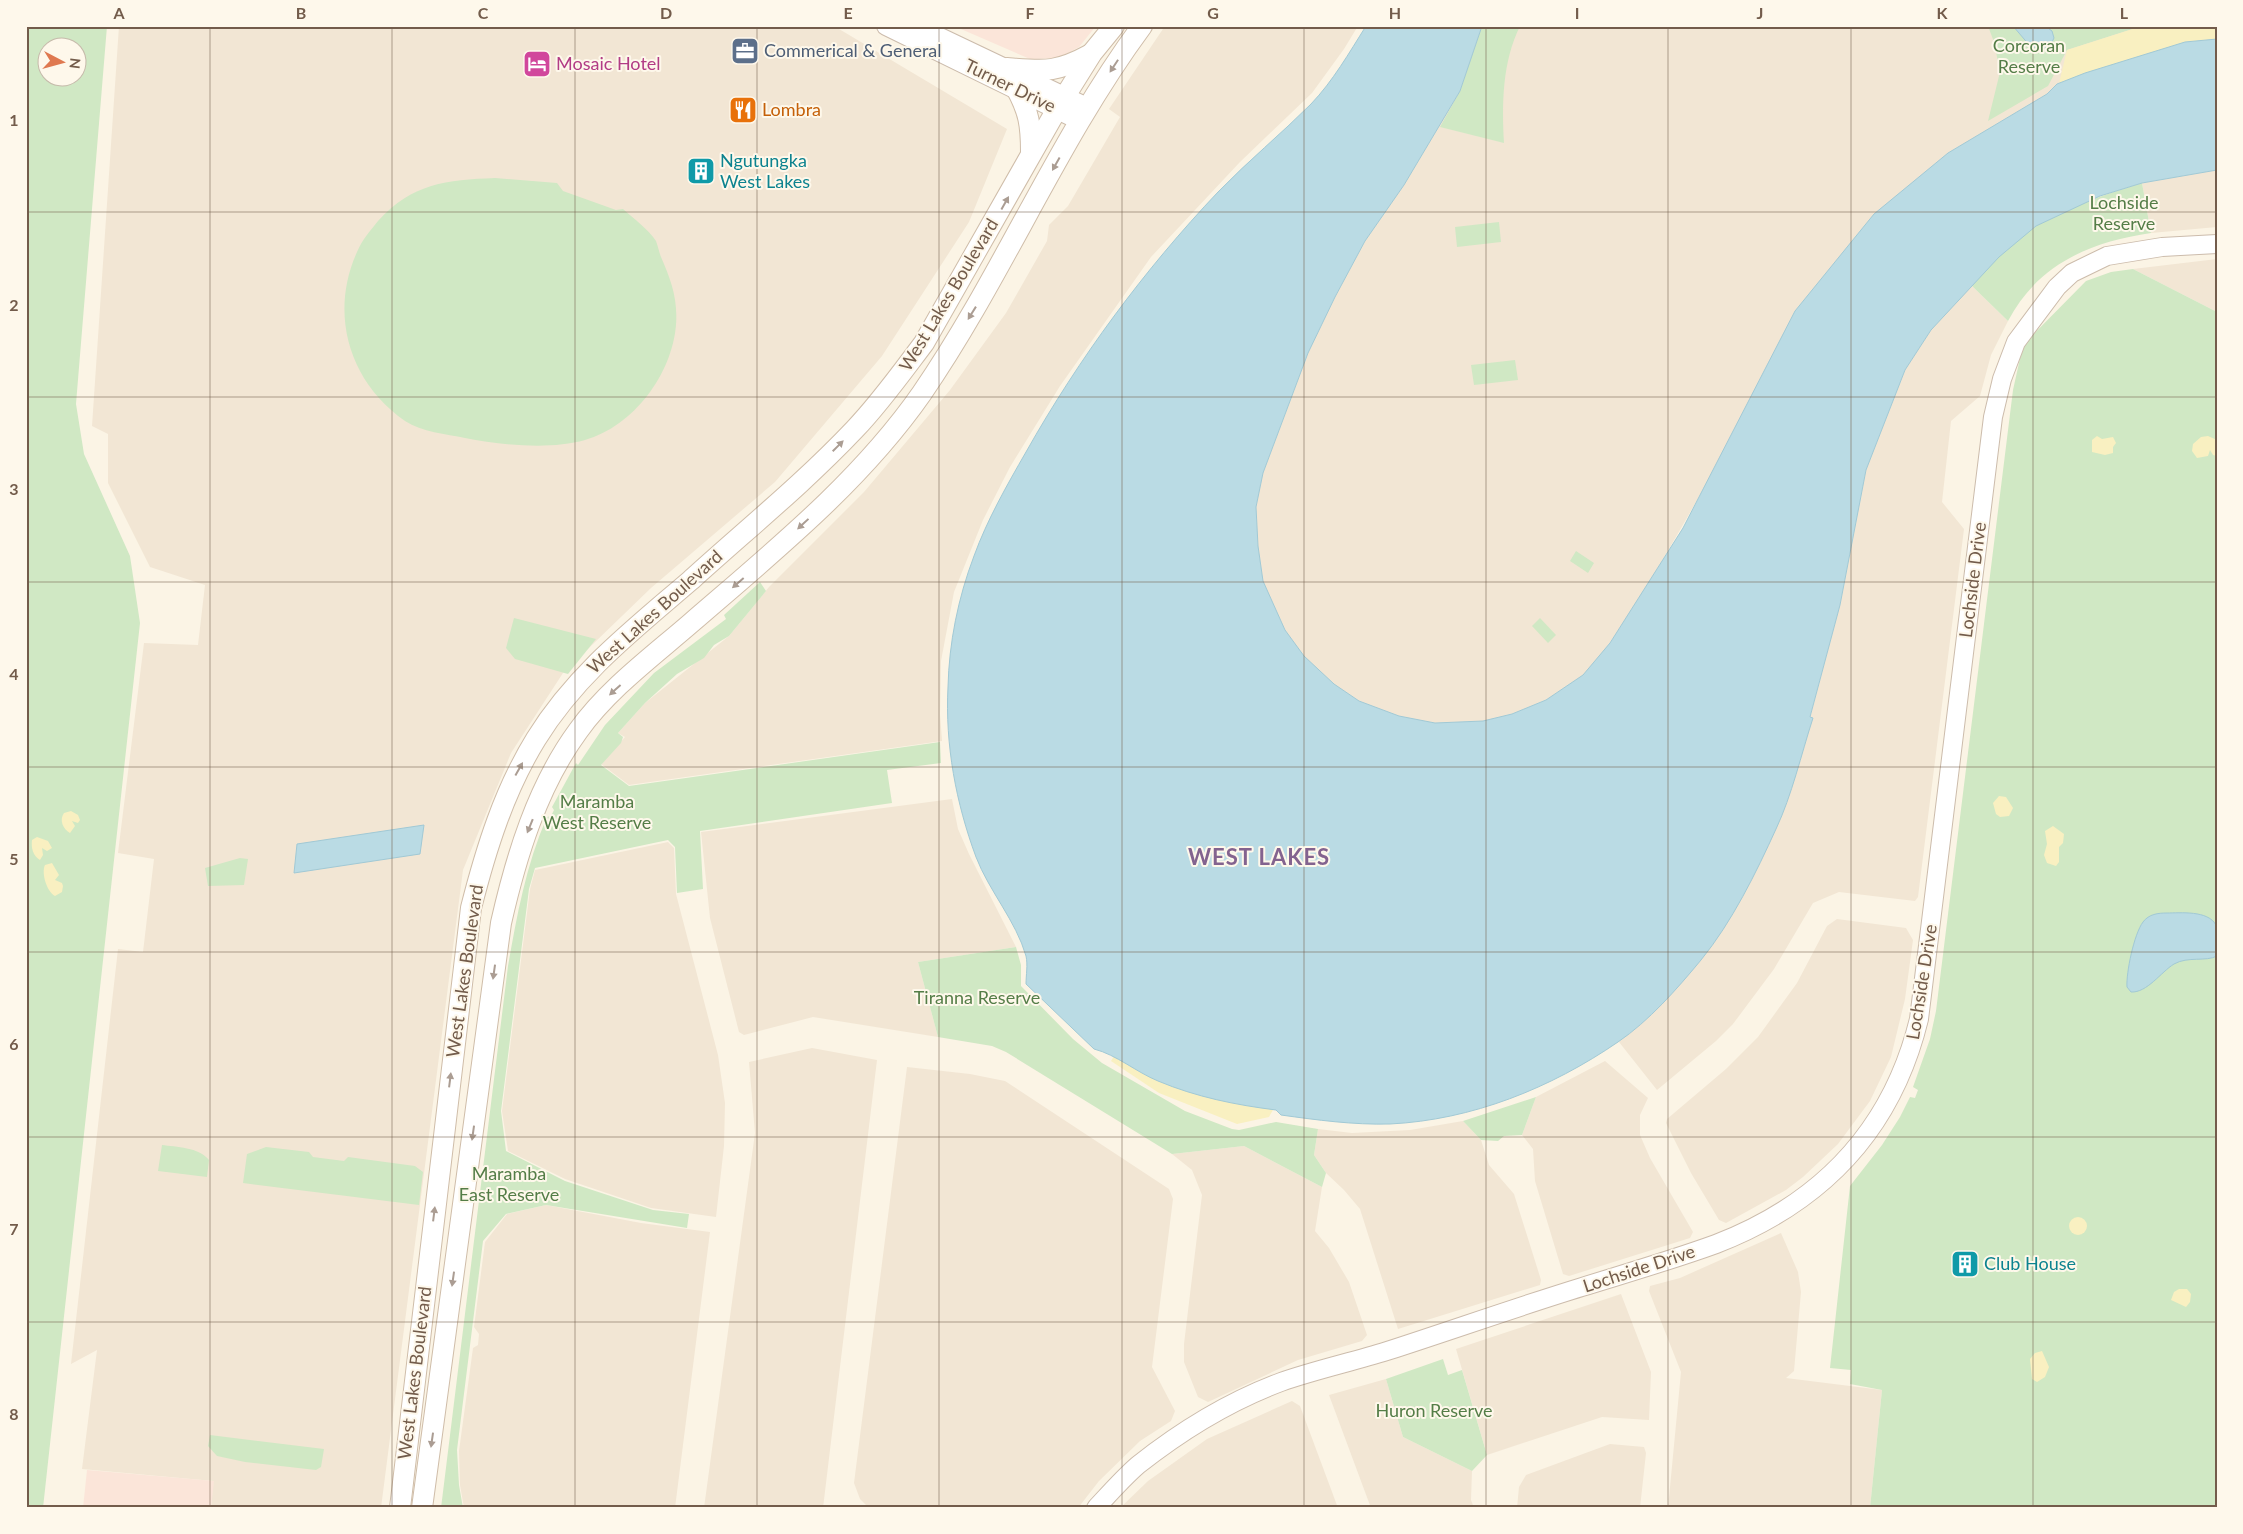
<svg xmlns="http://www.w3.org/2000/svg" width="2243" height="1534" viewBox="0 0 2243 1534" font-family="Lato,sans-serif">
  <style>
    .residential { fill: #f2e6d4 }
    .commercial { fill: #fbe5d9 }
    .green { fill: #d0e8c4; fill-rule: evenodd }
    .sand { fill: #f9f0c1 }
    .water { fill: #badbe4; stroke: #a1c9d5 }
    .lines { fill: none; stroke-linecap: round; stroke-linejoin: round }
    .tertiary-casing { stroke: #ccbcac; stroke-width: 20 }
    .secondary-casing { stroke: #cfbda9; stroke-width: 22 }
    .tertiary { stroke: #fff; stroke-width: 18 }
    .secondary { stroke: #fff; stroke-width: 20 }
    .oneway { fill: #ab9d93 }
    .grid { fill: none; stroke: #735c4b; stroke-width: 1; stroke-opacity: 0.55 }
    .labels { text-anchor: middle; stroke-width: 4; stroke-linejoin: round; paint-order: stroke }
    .park-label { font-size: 18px; fill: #547d47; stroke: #fef8eb }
    .service-label { font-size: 18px; fill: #4e5e75; stroke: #fef8eb; text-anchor: start }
    .hotel-label { font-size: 18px; fill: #b23c85; stroke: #fef8eb; text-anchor: start }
    .street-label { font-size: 18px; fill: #735c4b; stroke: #fef8eb }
    .food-label { font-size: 18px; fill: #c56008; stroke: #fef8eb; text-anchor: start }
    .culture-label { font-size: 18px; fill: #0d838f; stroke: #fef8eb; text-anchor: start }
    .district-label { font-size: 22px; font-weight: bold; letter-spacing: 1px; fill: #83638f; stroke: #fef8eb }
    .neatline { fill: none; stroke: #735c4b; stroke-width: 2 }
    .grid-label { font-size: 16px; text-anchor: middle; font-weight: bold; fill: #735c4b }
  </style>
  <rect width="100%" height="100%" fill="#fbf4e5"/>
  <g class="residential">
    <path d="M119,26H834L1007,129L969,222L882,356L775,482L651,588L563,673L511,753L463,870L381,1508H211L213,1481L82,1469L97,1350L71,1364L118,949L143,952L154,859L118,853L144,643L198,645L205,585L150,567L108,483V434L92,426Z"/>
    <path d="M1165,26H1358L1344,49L1312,93L1240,162L1151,257L1060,386L1010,467L983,520L954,592L941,661L940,714L942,741L629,785L601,764L625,737L618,733L645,703L729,636L769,587L864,492L950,390L1006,313L1047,241L1049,225L1068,206L1120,117L1109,109Z"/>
    <path d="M1482,26H2217V39L2185,42L2057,84L2047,94L1949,153L1710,478L1651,580L1601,656L1583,675L1546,700L1512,714L1483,721L1435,723L1399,716L1359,701L1334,684L1304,656L1285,630L1263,581L1258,546L1256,507L1263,473L1308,353L1335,297L1365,241L1404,185L1460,91Z"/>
    <path d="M2217,170V227L2151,233L2142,183Z"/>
    <path d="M2217,259V312L2133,269Z"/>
    <path d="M1971,285L2008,321L1991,355L1980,396L1951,421L1942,502L1964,529L1918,897L1915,901L1839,892L1813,903L1774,969L1733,1024L1716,1041L1657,1090L1619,1042L1653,1012L1702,959L1813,718H1810L1840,605L1866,470L1905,370L1931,330Z"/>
    <path d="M952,799L958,829L969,854L1016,947L918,962L938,1037L813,1017L744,1035L739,1032L710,918L701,832Z"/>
    <path d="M668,842L674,848L676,894L718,1055L725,1103L724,1146L716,1217L651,1208L565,1179L508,1151L502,1111L530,889L535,870Z"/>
    <path d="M1837,919L1906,928L1913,940L1905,999L1891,1057L1870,1101L1838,1144L1803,1177L1786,1190L1726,1223L1719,1220L1691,1173L1666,1123L1667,1119L1726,1069L1758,1037L1797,983L1827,926Z"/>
    <path d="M812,1048L877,1060L823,1508H704L755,1133L749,1062Z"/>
    <path d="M1605,1061L1648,1098L1640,1115V1135L1650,1158L1693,1232L1690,1238L1569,1276L1563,1274L1535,1181L1533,1149L1522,1135L1536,1097Z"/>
    <path d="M907,1067L970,1074L1005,1081L1169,1189L1173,1199L1152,1367L1175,1411L1171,1421L1140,1441L1099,1481L1078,1508H878L868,1507L860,1499L854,1483Z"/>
    <path d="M1463,1121L1481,1140L1489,1165L1514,1194L1541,1280L1540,1285L1398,1329L1360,1209L1344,1190L1326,1173L1314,1155L1318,1129L1352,1133L1410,1130Z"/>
    <path d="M1244,1146L1322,1187L1315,1231L1329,1248L1349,1282L1367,1335L1362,1341L1298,1360L1208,1402L1198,1397L1184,1362V1344L1202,1195L1192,1170L1172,1154Z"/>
    <path d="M546,1205L641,1223L710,1232L675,1508H464L460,1485L459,1451L473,1348L478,1345L479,1334L474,1327L485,1242L507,1214Z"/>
    <path d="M1781,1233L1798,1272L1801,1292L1794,1371L1786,1378L1882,1390L1870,1508H1668L1681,1372L1649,1291L1650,1286L1680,1278Z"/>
    <path d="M1621,1294L1651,1372L1649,1420L1602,1417L1487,1455L1456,1349Z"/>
    <path d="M1386,1379L1403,1437L1472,1471L1471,1500L1474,1508H1371L1329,1395Z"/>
    <path d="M1292,1401L1300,1406L1338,1508H1120L1148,1481L1207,1439Z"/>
    <path d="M1610,1444L1644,1447L1646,1453L1640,1508H1517L1519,1487L1526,1475Z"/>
  </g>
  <g class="commercial">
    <path d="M954,26H1096L1079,47L1059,58L1030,59Z"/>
    <path d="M87,1470L214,1481L211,1508H83Z"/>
  </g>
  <g class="green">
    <path d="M26,26H107L76,404L84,454L130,556L140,623L43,1508H26ZM48,48H78V78H48Z"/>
    <path d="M1482,26H1520C1502,63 1502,103 1504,143L1440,127L1460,91Z"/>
    <path d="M1988,26H2142L2067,50L2048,86L1988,121L2000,72L1994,42Z"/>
    <path d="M495,178L557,183L563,191L616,210L623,209C634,219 648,229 656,241C658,246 659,252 661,257C671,280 678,299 676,325C672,374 634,426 585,440C550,450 501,445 465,438C446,434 422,432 405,421C349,382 329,314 357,252C362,240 370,231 378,221C413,183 446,180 495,178Z"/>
    <path d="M2142,183L2151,233C2090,242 2038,264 2008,321L1971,285C1991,265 2011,241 2036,226C2069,206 2106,194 2142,183Z"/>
    <path d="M1499,222L1501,242L1457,247L1455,227Z"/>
    <path d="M2133,269L2217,312V1508H1870L1882,1390L1850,1384L1851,1370L1830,1368L1850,1186L1882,1145L1900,1117L1910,1097L1915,1098L1918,1090L1913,1087L1930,1039L1936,1011L2013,390L2023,345L2086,281L2111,272Z"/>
    <path d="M1515,360L1518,380L1474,385L1471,365Z"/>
    <path d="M1576,551L1594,563L1588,573L1570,561Z"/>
    <path d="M760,582L766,591L729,636L714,645L704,658L677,674L645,703L618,733L623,737L621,743L601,765L629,786L940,742L941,763L887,770L892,803L700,831L703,889L677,893L675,847L668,840L535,868L529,889L501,1111L506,1151L565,1181L653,1210L689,1214L687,1228L546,1205L506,1214L483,1241L457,1450L459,1485L463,1508H441L508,966C517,915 526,865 547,817L551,816L554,810L552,807L576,763L578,765L605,725L654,673L726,619L724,615Z"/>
    <path d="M514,618L596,639L568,674L515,659L506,648Z"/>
    <path d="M1540,618L1556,635L1548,643L1532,626Z"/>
    <path d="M240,858L248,859L244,885L208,886L205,868Z"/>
    <path d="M1016,947L1021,965V986L1073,1039L1102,1063L1185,1111L1232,1129L1239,1130L1276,1122L1318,1129L1314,1155L1326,1173L1322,1187L1244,1146L1172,1154L1006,1052L992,1046L938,1037L918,962Z"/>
    <path d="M1536,1097L1522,1135L1504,1136L1498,1141L1481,1140L1463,1121Z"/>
    <path d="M162,1145C176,1147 199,1147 209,1160L207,1177L158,1171Z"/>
    <path d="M266,1147L309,1152L313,1157L344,1161L348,1157L415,1166L423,1172L419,1205L243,1183L247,1154Z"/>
    <path d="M1443,1359L1448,1375L1462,1370L1487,1455L1472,1471L1403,1437L1386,1379Z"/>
    <path d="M210,1435L324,1449L321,1467L316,1470L245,1462L217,1456L208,1446Z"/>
  </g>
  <g class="sand">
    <path d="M2142,26H2217V39L2185,42L2059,83L2067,50Z"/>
    <path d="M2097,436L2102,439L2113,437L2116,443L2113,447V453L2105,455L2092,452V440Z"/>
    <path d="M2208,436L2217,440V456L2213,455L2210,450L2208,456L2197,458L2192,451L2193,444L2201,437Z"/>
    <path d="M1999,796L2006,797L2013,808L2009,816L2000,817L1996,814L1993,803Z"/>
    <path d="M71,811L78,815L80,820L78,823L72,821L75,826L70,833C63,829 59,820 64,813Z"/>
    <path d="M2053,826L2064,834L2063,843L2059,847V862L2056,866L2047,863L2044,855L2047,844L2045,831Z"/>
    <path d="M37,837L48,841L52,848L47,851L42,848L43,855L40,860C33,856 31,848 32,840Z"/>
    <path d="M52,863L59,875L55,880L62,883L63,886L62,892L55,896C47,892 41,873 45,865Z"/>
    <path d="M1114,1056L1274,1108L1269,1117L1237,1124L1159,1093L1111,1061Z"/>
    <circle cx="2078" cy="1226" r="9"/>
    <path d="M2179,1289H2187L2191,1294L2190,1302L2186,1307L2171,1300L2174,1292Z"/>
    <path d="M2042,1351L2049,1367L2045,1377L2037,1382L2032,1379L2030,1359L2035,1353Z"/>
  </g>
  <g class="water">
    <path d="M1366,26H1482L1460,91L1404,185L1365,241L1335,297L1308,353L1263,473L1256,507L1258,546L1263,581L1285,630L1304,656L1334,684L1359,701L1399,716L1435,723L1483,721L1512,714L1546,700L1583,675L1610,643L1683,528L1795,311L1874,214L1948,153L2047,94L2057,84L2085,73L2185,42L2217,39V170L2142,183L2100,196L2036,226L1999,257L1931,330L1905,370L1866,470L1840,605L1810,717L1813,718C1801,755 1792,795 1776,829C1756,873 1732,922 1701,960C1677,989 1649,1021 1618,1042C1551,1088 1472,1120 1390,1124C1353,1125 1317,1120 1281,1115L1276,1110C1236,1105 1196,1097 1158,1081C1136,1072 1117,1055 1094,1049L1026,984C1026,975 1028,965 1026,956C1016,921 989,891 976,857C956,803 945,745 948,687C949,643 958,598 974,556C987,520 1007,485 1026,452C1079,358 1144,270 1218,192C1248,161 1281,134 1311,104C1333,81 1349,53 1366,26Z"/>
    <path d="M2013,26H2045L2052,31L2054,38L2051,44L2043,49L2030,46Z"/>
    <path d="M424,825L420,854L294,873L297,844Z"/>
    <path d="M2167,913C2180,913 2208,910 2216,925C2220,932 2217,948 2217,956C2206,962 2188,956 2174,964C2161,972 2147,993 2131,992L2127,987C2126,973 2134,934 2143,922C2149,914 2158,913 2167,913Z"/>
  </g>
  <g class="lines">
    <defs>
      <g id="tertiary">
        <path d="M886,26L1080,121"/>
        <path d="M917,26L1087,107"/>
        <path d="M1096,1508C1109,1494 1123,1478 1138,1465C1181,1431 1230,1401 1281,1382C1315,1370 1352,1362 1387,1351C1452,1330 1517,1307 1582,1287C1627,1273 1672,1260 1716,1244C1822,1203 1892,1130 1919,1019L1993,417L2002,379L2016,342L2057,287L2072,273L2107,256L2162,247L2217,244"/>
      </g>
      <g id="secondary">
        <path d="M1007,68C1045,71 1056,73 1091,54"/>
        <path d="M1016,88C1029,112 1031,125 1031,152"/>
        <path d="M400,1508L471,908C486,849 504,791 536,739C576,674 634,629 691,580C746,530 804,483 855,429C880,403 902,372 924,343L1057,109L1092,53L1114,26"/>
        <path d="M422,1508L501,923C516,857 537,787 578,731C608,689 653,656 691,623C773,552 860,482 922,393C1003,275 1057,141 1142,26"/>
      </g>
    </defs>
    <use href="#tertiary" class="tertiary-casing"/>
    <use href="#secondary" class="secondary-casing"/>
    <use href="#tertiary" class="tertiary"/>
    <use href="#secondary" class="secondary"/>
  </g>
  <defs><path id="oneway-solid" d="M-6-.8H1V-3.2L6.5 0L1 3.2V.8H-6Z" transform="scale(1.25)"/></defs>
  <g class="oneway">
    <use href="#oneway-solid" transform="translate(1114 66) rotate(123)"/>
    <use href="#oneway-solid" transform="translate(1056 164) rotate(119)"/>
    <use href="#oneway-solid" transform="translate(1005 203) rotate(-61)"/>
    <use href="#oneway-solid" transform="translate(972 313) rotate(122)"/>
    <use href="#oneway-solid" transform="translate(838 446) rotate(-45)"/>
    <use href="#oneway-solid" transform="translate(803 524) rotate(137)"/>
    <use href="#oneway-solid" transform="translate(738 583) rotate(139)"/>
    <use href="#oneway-solid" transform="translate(615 690) rotate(138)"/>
    <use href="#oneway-solid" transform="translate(519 769) rotate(-61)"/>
    <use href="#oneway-solid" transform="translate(530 826) rotate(112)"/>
    <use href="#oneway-solid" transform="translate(494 972) rotate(98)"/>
    <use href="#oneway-solid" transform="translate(450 1080) rotate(-83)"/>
    <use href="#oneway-solid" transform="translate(473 1133) rotate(98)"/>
    <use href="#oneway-solid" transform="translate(434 1214) rotate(-83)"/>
    <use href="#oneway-solid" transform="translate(453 1279) rotate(98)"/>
    <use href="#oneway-solid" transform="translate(432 1440) rotate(98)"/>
  </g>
  <path class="grid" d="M210,26V1508M392,26V1508M575,26V1508M757,26V1508M939,26V1508M1122,26V1508M1304,26V1508M1486,26V1508M1668,26V1508M1851,26V1508M2033,26V1508M26,212H2217M26,397H2217M26,582H2217M26,767H2217M26,952H2217M26,1137H2217M26,1322H2217"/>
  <defs>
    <symbol id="office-square" viewBox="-11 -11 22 22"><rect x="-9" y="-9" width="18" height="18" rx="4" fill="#5c6f8a" stroke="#fef8eb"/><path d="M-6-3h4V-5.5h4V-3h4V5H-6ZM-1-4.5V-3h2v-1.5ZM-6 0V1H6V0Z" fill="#fff"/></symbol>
    <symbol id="hotel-square" viewBox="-11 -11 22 22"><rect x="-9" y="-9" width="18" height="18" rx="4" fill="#d1479c" stroke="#fef8eb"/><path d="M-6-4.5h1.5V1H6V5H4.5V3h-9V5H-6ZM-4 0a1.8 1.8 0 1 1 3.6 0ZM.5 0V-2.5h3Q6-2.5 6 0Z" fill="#fff"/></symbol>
    <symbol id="restaurant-square" viewBox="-11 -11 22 22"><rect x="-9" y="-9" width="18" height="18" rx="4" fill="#e8710a" stroke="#fef8eb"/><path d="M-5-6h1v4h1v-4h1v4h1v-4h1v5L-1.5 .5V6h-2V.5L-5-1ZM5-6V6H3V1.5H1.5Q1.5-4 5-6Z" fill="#fff"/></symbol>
    <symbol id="building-square" viewBox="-11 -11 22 22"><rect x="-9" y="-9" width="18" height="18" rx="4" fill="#0f9aa8" stroke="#fef8eb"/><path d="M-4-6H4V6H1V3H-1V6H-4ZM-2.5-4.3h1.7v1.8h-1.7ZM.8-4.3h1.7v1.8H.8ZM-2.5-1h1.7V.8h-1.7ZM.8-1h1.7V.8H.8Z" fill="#fff"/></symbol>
  </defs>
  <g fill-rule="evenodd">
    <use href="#office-square" x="729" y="35" width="32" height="32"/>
    <use href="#hotel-square" x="521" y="48" width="32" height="32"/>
    <use href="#restaurant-square" x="727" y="94" width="32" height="32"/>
    <use href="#building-square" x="685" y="155" width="32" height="32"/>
    <use href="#building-square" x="1949" y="1248" width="32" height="32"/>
  </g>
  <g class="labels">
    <g class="park-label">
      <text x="2029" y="52">Corcoran<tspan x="2029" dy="21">Reserve</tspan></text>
      <text x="2124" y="209">Lochside<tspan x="2124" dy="21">Reserve</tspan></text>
      <text x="597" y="808">Maramba<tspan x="597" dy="21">West Reserve</tspan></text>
      <text x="977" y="1004">Tiranna Reserve</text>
      <text x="509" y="1180">Maramba<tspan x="509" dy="21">East Reserve</tspan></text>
      <text x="1434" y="1417">Huron Reserve</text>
    </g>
    <g class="service-label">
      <text x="764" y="57">Commerical &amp; General</text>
    </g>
    <g class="hotel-label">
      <text x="556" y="70">Mosaic Hotel</text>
    </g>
    <g class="street-label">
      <text transform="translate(1010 86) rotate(26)" y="6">Turner Drive</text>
      <text transform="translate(949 295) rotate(-59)" y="6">West Lakes Boulevard</text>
      <text transform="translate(1973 580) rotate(-83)" y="6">Lochside Drive</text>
      <text transform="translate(655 612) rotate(-42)" y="6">West Lakes Boulevard</text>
      <text transform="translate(465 971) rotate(-82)" y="6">West Lakes Boulevard</text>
      <text transform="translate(1922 982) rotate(-81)" y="6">Lochside Drive</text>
      <text transform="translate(1639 1269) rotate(-18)" y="6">Lochside Drive</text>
      <text transform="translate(415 1373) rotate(-83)" y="6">West Lakes Boulevard</text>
    </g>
    <g class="food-label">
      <text x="762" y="116">Lombra</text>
    </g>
    <g class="culture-label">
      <text x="720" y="167">Ngutungka<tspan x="720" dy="21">West Lakes</tspan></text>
      <text x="1984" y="1270">Club House</text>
    </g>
    <g class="district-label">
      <text x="1259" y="865">WEST LAKES</text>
    </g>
  </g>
  <rect width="2243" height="1534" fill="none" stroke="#fef8eb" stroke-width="55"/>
  <g transform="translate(62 62) rotate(96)"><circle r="24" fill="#fef8eb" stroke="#c6baab"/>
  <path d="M0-4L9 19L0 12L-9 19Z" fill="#df7950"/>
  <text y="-8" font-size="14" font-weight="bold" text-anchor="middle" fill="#735c4b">N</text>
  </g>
  <rect x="28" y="28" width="2188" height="1478" class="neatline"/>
  <g class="grid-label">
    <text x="119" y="19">A</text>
    <text x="301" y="19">B</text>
    <text x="483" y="19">C</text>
    <text x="666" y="19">D</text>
    <text x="848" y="19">E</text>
    <text x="1030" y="19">F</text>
    <text x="1213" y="19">G</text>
    <text x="1395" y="19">H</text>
    <text x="1577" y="19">I</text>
    <text x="1760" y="19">J</text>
    <text x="1942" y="19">K</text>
    <text x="2124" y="19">L</text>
    <text x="14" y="126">1</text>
    <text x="14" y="311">2</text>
    <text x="14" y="495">3</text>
    <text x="14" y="680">4</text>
    <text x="14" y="865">5</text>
    <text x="14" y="1050">6</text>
    <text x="14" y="1235">7</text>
    <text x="14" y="1420">8</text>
  </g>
</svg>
